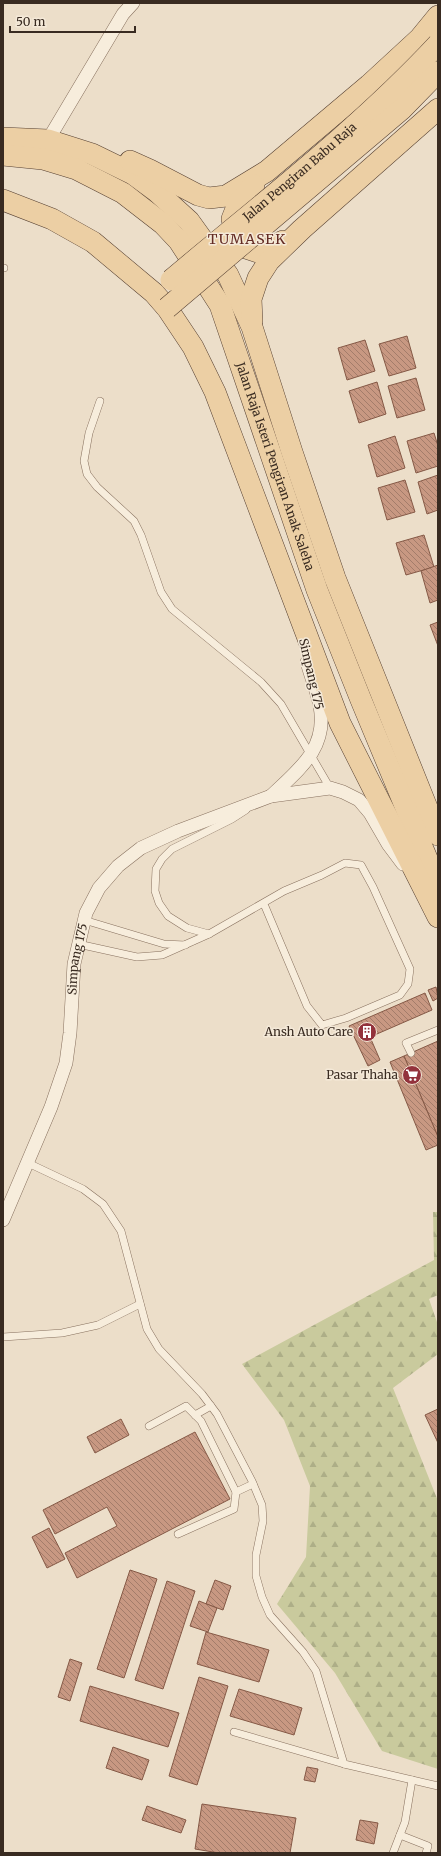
<svg xmlns="http://www.w3.org/2000/svg" width="441" height="1856" viewBox="0 0 441 1856" font-family="Merriweather,serif">
  <style>
    .forest { fill: url(#forest-firs) }
    .building { fill: url(#building-back-hatch); stroke: #855946 }
    .lines { fill: none; stroke-linecap: round; stroke-linejoin: round }
    .lane-casing { stroke: #88715f; stroke-width: 8 }
    .street-casing { stroke: #88715f; stroke-width: 14 }
    .primary-casing { stroke: #564032; stroke-width: 22 }
    .lane { stroke: #f7eddc; stroke-width: 7 }
    .street { stroke: #f7eddc; stroke-width: 13 }
    .primary { stroke: #eccfa4; stroke-width: 21 }
    .primary-bridge-casing { stroke: #564032; stroke-width: 22; stroke-linecap: butt }
    .primary-bridge { stroke: #eccfa4; stroke-width: 21 }
    .labels { text-anchor: middle; stroke-width: 3; stroke-linejoin: round; paint-order: stroke }
    .street-label { font-size: 12px; fill: #392b21; stroke: #f4e9d8 }
    .poi-label { font-size: 12px; fill: #392b21; stroke: #f4e9d8; text-anchor: end }
    .quarter-label { font-size: 14px; letter-spacing: 1px; fill: #632b23; stroke: #f4e9d8 }
  </style>
  <defs>
    <pattern id="forest-firs" width="22" height="20" patternUnits="userSpaceOnUse"><rect width="22" height="20" fill="#c9ca9d"/><path d="M5 1l3.5 6h-7zM16 11l3.5 6h-7z" fill="#adae87"/></pattern>
    <pattern id="building-back-hatch" width="6" height="6" patternUnits="userSpaceOnUse"><rect width="6" height="6" fill="#c89882"/><path d="M-1 5l2 2M0 0l6 6M5-1l2 2" fill="none" stroke="#a37c6a"/></pattern>
  </defs>
  <rect width="100%" height="100%" fill="#ecdec9"/>
  <path class="forest" d="M433,1212H438V1295L429,1299L438,1325V1354L393,1388L438,1501V1769L382,1751L335,1673L277,1604L306,1557L310,1486L284,1420L242,1364L434,1260Z"/>
  <g class="building">
    <path d="M407,336L416,368L389,376L379,344Z"/>
    <path d="M365,340L375,371L347,380L338,348Z"/>
    <path d="M416,378L425,410L397,418L388,386Z"/>
    <path d="M377,382L386,414L359,423L349,391Z"/>
    <path d="M434,433L438,446V466L416,473L407,441Z"/>
    <path d="M395,436L405,468L377,477L368,445Z"/>
    <path d="M438,475V510L427,514L418,482Z"/>
    <path d="M405,480L415,512L387,520L378,488Z"/>
    <path d="M424,535L434,567L406,575L396,543Z"/>
    <path d="M438,565V600L430,603L421,571Z"/>
    <path d="M438,622V646L430,625Z"/>
    <path d="M436,987L438,998L433,1001L428,990Z"/>
    <path d="M425,993L432,1010L370,1037L380,1060L368,1066L349,1026Z"/>
    <path d="M438,1041V1137L404,1056Z"/>
    <path d="M404,1056L438,1137V1145L426,1150L390,1062Z"/>
    <path d="M438,1409V1443L425,1415Z"/>
    <path d="M121,1419L129,1435L95,1453L87,1437Z"/>
    <path d="M195,1432L230,1499L77,1578L65,1553L117,1526L107,1507L55,1534L43,1510Z"/>
    <path d="M49,1528L65,1559L47,1568L32,1537Z"/>
    <path d="M130,1570L157,1579L124,1678L97,1669Z"/>
    <path d="M215,1580L231,1586L223,1610L206,1604Z"/>
    <path d="M167,1581L195,1591L163,1689L135,1680Z"/>
    <path d="M199,1601L217,1608L208,1632L190,1626Z"/>
    <path d="M206,1632L269,1650L259,1682L197,1664Z"/>
    <path d="M70,1659L82,1663L70,1701L58,1697Z"/>
    <path d="M199,1677L228,1686L197,1785L169,1776Z"/>
    <path d="M90,1686L179,1713L168,1747L80,1721Z"/>
    <path d="M239,1689L302,1708L294,1735L230,1716Z"/>
    <path d="M113,1747L149,1760L142,1780L106,1768Z"/>
    <path d="M307,1767L318,1769L315,1782L304,1780Z"/>
    <path d="M202,1804L296,1818L290,1853H219L195,1849Z"/>
    <path d="M147,1806L186,1820L181,1833L142,1820Z"/>
    <path d="M360,1820L378,1823L374,1844L356,1840Z"/>
  </g>
  <g class="lines">
    <defs>
      <g id="lane">
        <path d="M3,268H4"/>
        <path d="M100,401L89,433L84,461L87,474L97,487L134,521L141,535L161,592L172,609L261,682L281,704L330,788"/>
        <path d="M84,920L164,944L185,945"/>
        <path d="M209,934L187,928L168,916L159,903L155,891L156,869L162,859L172,849L232,819L246,810"/>
        <path d="M78,944L137,957L162,955L209,934L284,891L322,875L345,863L361,865L373,887L410,969L408,984L400,995L346,1018L322,1025L307,1006L264,904"/>
        <path d="M411,1053L406,1043L438,1030"/>
        <path d="M28,1163L83,1189L103,1204L121,1231L147,1329L159,1349L202,1394L217,1414L252,1481L262,1505L263,1521L256,1555V1576L262,1597L270,1615L303,1652L316,1671L344,1764L438,1786"/>
        <path d="M3,1337L62,1333L98,1325L140,1304"/>
        <path d="M195,1415L211,1406"/>
        <path d="M149,1426L186,1406L201,1421L236,1492L234,1509L178,1534"/>
        <path d="M236,1492L253,1484"/>
        <path d="M234,1732L344,1764"/>
        <path d="M400,1835L428,1846L426,1853"/>
        <path d="M393,1853L405,1822L412,1780"/>
      </g>
      <g id="street">
        <path d="M48,140L123,14L133,3"/>
        <path d="M271,796C298,770 328,749 320,706C317,691 311,677 307,662"/>
        <path id="s1" d="M3,1220L51,1107L66,1063L70,1033L74,964L86,913L99,888L118,866L141,848L178,831L271,796L330,788L343,792L359,800L370,813L388,844L403,864"/>
      </g>
      <g id="primary">
        <path d="M3,138L48,140L92,154L133,174L156,191L189,221L228,275L252,327L292,452L335,578L438,835"/>
        <path id="s2" d="M3,155L43,159L76,169L123,193L163,224L179,241L220,305L317,590L361,700L438,885"/>
        <path d="M130,161L150,170L198,195L209,198L226,196L267,171L369,85L420,38L438,16"/>
        <path d="M254,185L238,204L232,219L237,237L246,248L258,252L268,251L283,241"/>
        <path d="M3,200L52,219L93,242L154,293L167,308L193,347L215,392L340,723L438,917"/>
        <path d="M252,321L251,299L258,278L269,261L302,229L438,109"/>
      </g>
    </defs>
    <use href="#lane" class="lane-casing"/>
    <use href="#street" class="street-casing"/>
    <use href="#primary" class="primary-casing"/>
    <use href="#lane" class="lane"/>
    <use href="#street" class="street"/>
    <use href="#primary" class="primary"/>
    <defs>
      <g id="primary-bridge">
        <path id="s3" d="M171,280C261,204 358,130 438,44"/>
        <path d="M167,308L402,109L438,72"/>
      </g>
    </defs>
    <use href="#primary-bridge" class="primary-bridge-casing"/>
    <use href="#primary-bridge" class="primary-bridge"/>
  </g>
  <defs>
    <symbol id="building-disc" viewBox="-11 -11 22 22"><circle r="9.5" fill="#93323c" stroke="#f4e9d8"/><path d="M-4-6H4V6H1V3H-1V6H-4ZM-2.5-4.3h1.7v1.8h-1.7ZM.8-4.3h1.7v1.8H.8ZM-2.5-1h1.7V.8h-1.7ZM.8-1h1.7V.8H.8Z" fill="#fff"/></symbol>
    <symbol id="supermarket-disc" viewBox="-11 -11 22 22"><circle r="9.5" fill="#93323c" stroke="#f4e9d8"/><path d="M-6-5.5h2.5l.6 2H6L4.5 2H-2.5L-4.4-4H-6ZM-1.5 3.2a1.3 1.3 0 1 0 .1 0ZM3 3.2a1.3 1.3 0 1 0 .1 0Z" fill="#fff"/></symbol>
  </defs>
  <g fill-rule="evenodd">
    <use href="#building-disc" x="356" y="1021" width="22" height="22"/>
    <use href="#supermarket-disc" x="401" y="1064" width="22" height="22"/>
  </g>
  <g class="labels">
    <g class="street-label">
      <text dy="4" stroke="none"><textPath href="#s3" startOffset="168">Jalan Pengiran Babu Raja</textPath></text>
      <text dy="4" stroke="none"><textPath href="#s2" startOffset="448">Jalan Raja Isteri Pengiran Anak Saleha</textPath></text>
      <text transform="translate(311 674) rotate(77)" y="4">Simpang 175</text>
      <text dy="4" stroke="none"><textPath href="#s1" startOffset="274">Simpang 175</textPath></text>
    </g>
    <g class="poi-label">
      <text x="353" y="1036">Ansh Auto Care</text>
      <text x="398" y="1079">Pasar Thaha</text>
    </g>
    <g class="quarter-label">
      <text x="247" y="244">TUMASEK</text>
    </g>
  </g>
  <rect width="441" height="1856" fill="none" stroke="#392b21" stroke-width="8"/>
  <path d="M10 26v6h125v-6" fill="none" stroke="#392b21" stroke-width="2"/>
  <text x="16" y="26" font-size="12" fill="#392b21" stroke="#f4e9d8" stroke-width="3" paint-order="stroke">50 m</text>
</svg>
